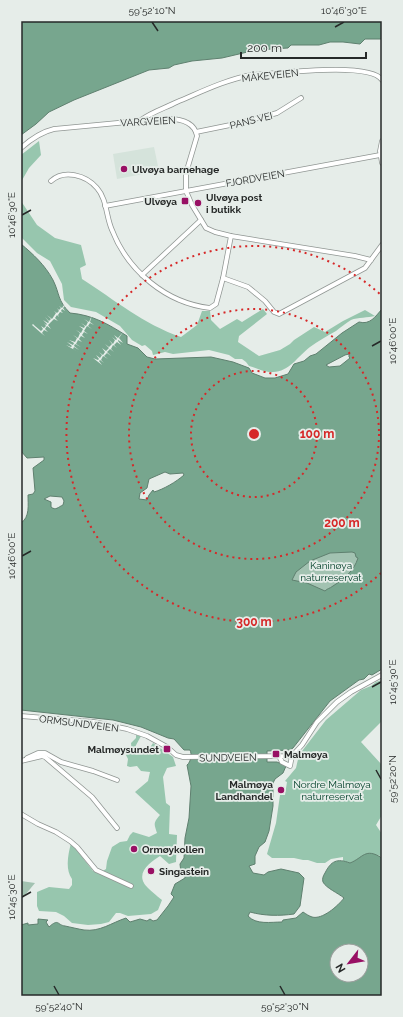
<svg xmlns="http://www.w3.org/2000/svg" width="403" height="1017" viewBox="0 0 403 1017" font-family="Raleway,sans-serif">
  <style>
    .built { fill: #d5e3db }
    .green { fill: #a2c2b1 }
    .forest { fill: #97c6ae }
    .water { fill: #77a68e; stroke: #5f806f; fill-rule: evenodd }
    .pier { fill: #e6ede9 }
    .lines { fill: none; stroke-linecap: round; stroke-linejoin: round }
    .minor-casing { stroke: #909693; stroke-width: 5.5 }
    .minor { stroke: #fff; stroke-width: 4 }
    .ticks { fill: none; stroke: #262928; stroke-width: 1.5 }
    .ring { fill: none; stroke: #d62828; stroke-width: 2; stroke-dasharray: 2 4 }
    .poi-dot { fill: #981064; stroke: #e6ede9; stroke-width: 1.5 }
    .labels { text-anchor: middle; stroke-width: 3.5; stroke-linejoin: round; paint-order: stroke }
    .street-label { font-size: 10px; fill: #262928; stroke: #e6ede9 }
    .poi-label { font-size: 10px; font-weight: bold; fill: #262928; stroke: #e6ede9; text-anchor: start }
    .park-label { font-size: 10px; fill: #004029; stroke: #e6ede9 }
    .centre { fill: #d62828; stroke: #e6ede9; stroke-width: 2 }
    .ring-label { font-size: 12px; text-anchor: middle; font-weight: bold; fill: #d62828; stroke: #e6ede9; stroke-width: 3.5; stroke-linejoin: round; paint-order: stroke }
    .neatline { fill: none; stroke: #262928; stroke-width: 1.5 }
    .ticks-label { font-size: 10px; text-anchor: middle; fill: #262928 }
  </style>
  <rect width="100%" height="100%" fill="#e6ede9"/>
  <path class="built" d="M154,147L159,171L117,179L113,154Z"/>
  <g class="green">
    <path d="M350,521L382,581L287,610L276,550Z"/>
    <path d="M21,881L35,883L21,900Z"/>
  </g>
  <g class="forest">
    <path d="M39,141L41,155L29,168L21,182V155Z"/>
    <path d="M21,201L37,225L55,238L81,245L86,265L80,268L82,279C115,300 143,324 181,337L197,325L202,311H210L211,320L220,329L237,319L242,322L263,309L267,314L239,336L238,342L259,356L280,350L290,344L294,340L314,327L325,332L343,321L365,310L375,316C368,318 358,317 351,320C346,323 341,327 336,331C327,336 318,341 310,347C298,356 289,372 273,372C264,373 257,368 249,366L246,362L242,359H235L229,355L209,350L173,354L165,352L153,355L152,351L145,345L142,346L132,340L120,326L96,312L71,307L64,300L62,284L50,261L37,253L21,237Z"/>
    <path d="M382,680V721L361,742L382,765V815L376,825L382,834V857L378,855L350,863L343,861V857L331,859L325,863H317L308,860H303L294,858H272L267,854L276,823L280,795H285L287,782L285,781L296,768L299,755L326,720L361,690L371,686L376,682Z"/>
    <path d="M136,735L141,736L135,747L140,754H146L153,743L173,757L176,766L167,768L163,777L166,803L170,806L169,834L177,835L176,862L169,864L160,856C152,861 137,871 144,883C145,886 158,897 162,900L158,910L151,914L128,916L120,913H116L109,922L101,924L88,925L72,923L64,916L56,912L39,911L37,906V892L49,887L69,889L72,885V879C65,869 68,855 71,843L93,871L101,872L106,869L107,861L112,847L120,842L127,841L130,835L133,832L149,837L157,833C154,824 153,823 160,815L135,792L148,781L150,772L141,771L137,766L130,767L127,766L128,759L126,755L128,753L132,754L131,743L136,738Z"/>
  </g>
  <g class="water">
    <path d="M21,21H382V39H365L360,44L343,42H330L319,45H291L288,48L256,50L222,58L192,61L174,65L169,68L149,70L74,100L49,112L36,124L21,135Z"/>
    <path d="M21,244C33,254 45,265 53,280C60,294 57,300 70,313C93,315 108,324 127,336V344L138,348L147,357L155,359L211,357L233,362L249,368L252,373L265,378H275L288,374L294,364L304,361L310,356L316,354L342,333L359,322C370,325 375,317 382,309V669L372,675L369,674L364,679L359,680L330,701L293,748L290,750L267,751V762H277L286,766L283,773L275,779L273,783V806L269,831L265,842L259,847L255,856V864L249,866L253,873L264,875L268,872L281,869L299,873L304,878L300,906L294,914C280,916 264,916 250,912L248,916C256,925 271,922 282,922L283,920L296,918L303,912C306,914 309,916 312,917C322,920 338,906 344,898C338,893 326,888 323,882C322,879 323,876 325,873C331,861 337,858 350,863C363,858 365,847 382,858V996H21V925L28,923V925L38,924V919L48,920L46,922L49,927C59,918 57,925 65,926C70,927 78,929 84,930C100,932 111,923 126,918L130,922L140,919L147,921L150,919L153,921L157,920L168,906L174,897L171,894L175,884L185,878V876L181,873L180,864L184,858L185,838L189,818L191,786L187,765C191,762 192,754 190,750H184L174,739L168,738L141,727L113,720L21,710V523C30,517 28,505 28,495L33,494L35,491L33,468L44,460V457L27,458L21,451ZM349,354V357L350,358L340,366L329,367L326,365L345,355ZM165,472L170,474L183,473L184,475C176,482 164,489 154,492L153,490L149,495L147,500L139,499L140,493L147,488L149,479ZM50,496L62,497L64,501L63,505C58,507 56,511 51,507V502L44,499ZM352,552L355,553L356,557L358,558C354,571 344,579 333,586C329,589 328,588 325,591L307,583L292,580L296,572L310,561L330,553ZM337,951H361V975H337Z"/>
  </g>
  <g class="pier">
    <path d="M64,305L65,306L63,308L65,311L62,309L61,311L63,313L60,312L58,315L59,317L57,315L55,318L58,321L54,319L51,322L55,325L51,322L48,325L51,329L47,326L45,329L48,332L44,330L42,333L45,336L41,333L39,335L41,333L32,325L33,324L35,326L37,324L35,326L41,331L43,329L41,326L44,328L46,326L44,323L46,325L47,324L43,320L48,323L49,322L45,317L49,321L51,319L47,315L52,319L54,316L52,314L54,316L56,313L54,311L57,313L59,311L57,308L59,310L61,308L59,306L62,308Z"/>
    <path d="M92,315L90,322L94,325L90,323L88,326L92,329L87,326L84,331L88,334L84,332L82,335L85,338L81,336L79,339L82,342L78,340L76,344L81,347L75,344L74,346L79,350L74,347L73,349L78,352L66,345L71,347L72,346L67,342L73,345L74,343L69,340L75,342L77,338L73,335L78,338L80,333L76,330L81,333L83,329L79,326L84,328L85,326L81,323L86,326L88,322L84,319L89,322Z"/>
    <path d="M123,332L119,338L123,343L118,340V341L121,345L117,342L114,345L117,348L113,345L111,349L114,352L110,349L107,352L111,356L107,353L104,356L108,359L103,356L101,360L104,363L100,360L99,361L102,365L93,358L98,360L99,359L96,355L100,358L102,355L99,352L103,355L105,352L102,348L106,351L109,348L105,344L109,347L112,344L109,340L113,344L115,340L112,337L116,340L117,339L114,335L118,338Z"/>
  </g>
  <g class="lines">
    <defs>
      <g id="minor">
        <path d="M141,120C152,112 165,108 177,102C201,92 225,80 251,75C274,74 370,61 382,80"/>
        <path d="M196,132L240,123L277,113L301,98"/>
        <path d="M382,141L380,151L382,163"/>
        <path d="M21,148C31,139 41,132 54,129L160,119C174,118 194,119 197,136L186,173V191L192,205L206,228L215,232L231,236L355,256L371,260"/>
        <path d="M51,181C64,169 86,175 97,188C107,199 106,217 112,230C128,271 166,303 210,308L216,304L223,278L231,236"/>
        <path d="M105,206L380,155"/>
        <path d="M142,275L201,220"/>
        <path d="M223,278L248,287L265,301L274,312L279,314L365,268L382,245"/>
        <path d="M21,716L94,722L127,729L147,736L167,747L176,755L183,757L292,756L302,745L317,722L337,702L351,692L382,675"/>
        <path d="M279,756L282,762L290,766L292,756"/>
        <path d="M27,758L38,753H45L61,762L93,771L117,780"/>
        <path d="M21,761L42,756L45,757L92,797L117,828"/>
        <path d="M21,814L38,824L56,832L70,841L77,847L96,870L131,886"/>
      </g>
    </defs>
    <use href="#minor" class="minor-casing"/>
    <use href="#minor" class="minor"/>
  </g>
  <path class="ticks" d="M152,22L158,31M335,27L344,22M22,215L31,210M372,346L381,341M22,556L31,551M372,687L381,682M376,770L381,779M22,897L31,892M54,986L59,995M280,986L285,995"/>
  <g class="ring">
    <circle cx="254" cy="434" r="63"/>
    <circle cx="254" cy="434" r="125"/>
    <path d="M381 573A188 188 0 1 1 381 295"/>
  </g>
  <g class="poi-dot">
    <circle cx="124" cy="169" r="4"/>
    <rect x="181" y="197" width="8" height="8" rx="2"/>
    <circle cx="198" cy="203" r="4"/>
    <rect x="163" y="745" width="8" height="8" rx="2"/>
    <rect x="272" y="750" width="8" height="8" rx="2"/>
    <circle cx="281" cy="790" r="4"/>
    <circle cx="134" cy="849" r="4"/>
    <circle cx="151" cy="871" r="4"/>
  </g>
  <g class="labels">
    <g class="street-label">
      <text transform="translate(270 75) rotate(-6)" y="4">MÅKEVEIEN</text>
      <text transform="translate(251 120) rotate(-14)" y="4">PANS VEI</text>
      <text transform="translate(148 121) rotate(-3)" y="4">VARGVEIEN</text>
      <text transform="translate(255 178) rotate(-10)" y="4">FJORDVEIEN</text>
      <text transform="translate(79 723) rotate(7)" y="4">ORMSUNDVEIEN</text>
      <text transform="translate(228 757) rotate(-1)" y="4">SUNDVEIEN</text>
    </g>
    <g class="poi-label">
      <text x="132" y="173">Ulvøya barnehage</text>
      <text x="206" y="201">Ulvøya post<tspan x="206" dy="12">i butikk</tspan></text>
      <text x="177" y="205" text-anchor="end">Ulvøya</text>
      <text x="159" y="753" text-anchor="end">Malmøysundet</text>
      <text x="284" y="758">Malmøya</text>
      <text x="273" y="788" text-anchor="end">Malmøya<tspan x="273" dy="12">Landhandel</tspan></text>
      <text x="142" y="853">Ormøykollen</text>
      <text x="159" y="875">Singastein</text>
    </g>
    <g class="park-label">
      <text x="331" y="569">Kaninøya<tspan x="331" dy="12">naturreservat</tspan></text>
      <text x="332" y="788">Nordre Malmøya<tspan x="332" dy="12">naturreservat</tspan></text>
    </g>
  </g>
  <circle cx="254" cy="434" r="6" class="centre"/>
  <g class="ring-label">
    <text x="317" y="438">100 m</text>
    <text x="342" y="527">200 m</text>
    <text x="254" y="626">300 m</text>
  </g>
  <rect width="403" height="1017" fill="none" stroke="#e6ede9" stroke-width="44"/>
  <g transform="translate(349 963) rotate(239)"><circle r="19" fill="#e6ede9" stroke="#999f9c"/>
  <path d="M0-3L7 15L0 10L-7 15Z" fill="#981064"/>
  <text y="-6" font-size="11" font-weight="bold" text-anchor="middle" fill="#262928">N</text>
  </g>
  <path d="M241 52v6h125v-6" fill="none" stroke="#262928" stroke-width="2"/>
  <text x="247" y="52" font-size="12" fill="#262928" stroke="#e6ede9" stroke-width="3" paint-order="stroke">200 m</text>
  <rect x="22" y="22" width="359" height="973" class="neatline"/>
  <g class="ticks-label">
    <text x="152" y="14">59°52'10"N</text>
    <text x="344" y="14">10°46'30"E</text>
    <text transform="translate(11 215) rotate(-90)" y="4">10°46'30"E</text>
    <text transform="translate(392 341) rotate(-90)" y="4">10°46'00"E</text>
    <text transform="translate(11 556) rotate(-90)" y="4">10°46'00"E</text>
    <text transform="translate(392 682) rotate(-90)" y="4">10°45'30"E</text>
    <text transform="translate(392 779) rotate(-90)" y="4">59°52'20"N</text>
    <text transform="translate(11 897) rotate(-90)" y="4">10°45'30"E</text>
    <text x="59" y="1010">59°52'40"N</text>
    <text x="285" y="1010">59°52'30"N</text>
  </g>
</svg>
